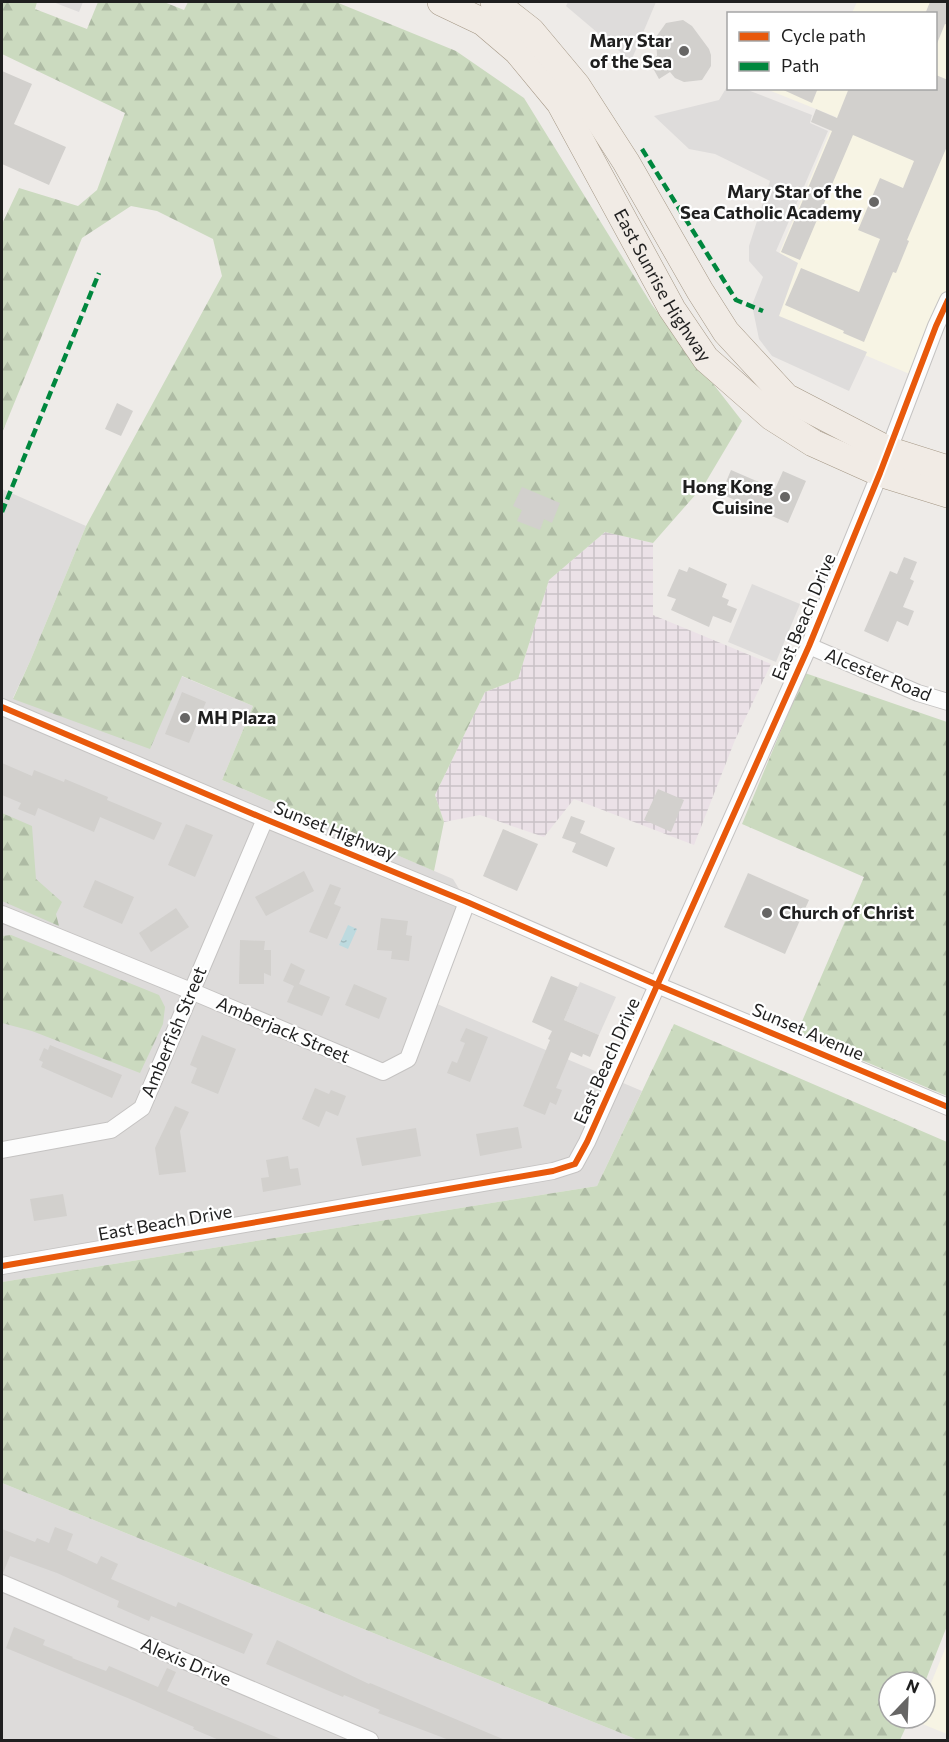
<svg xmlns="http://www.w3.org/2000/svg" width="949" height="1742" viewBox="0 0 949 1742" font-family="Commissioner,sans-serif">
  <style>
    .residential { fill: #dddbda }
    .industrial { fill: url(#industrial-grid) }
    .education { fill: #f7f4e4 }
    .forest { fill: url(#forest-firs) }
    .parking { fill: #dedcdb }
    .water { fill: url(#water-ripples) }
    .building { fill: #d2d0cd }
    .lines { fill: none; stroke-linecap: round; stroke-linejoin: round }
    .street-casing { stroke: #c5c3c2; stroke-width: 18 }
    .primary-casing { stroke: #a49785; stroke-width: 28 }
    .street { stroke: #fcfcfc; stroke-width: 16 }
    .primary { stroke: #f1ebe5; stroke-width: 27 }
    .quiet { stroke: #00873e; stroke-width: 4.5; stroke-dasharray: 9 4.5; stroke-linecap: butt }
    .cycleway-casing { stroke: #fff; stroke-width: 10 }
    .cycleway { stroke: #e8590c; stroke-width: 6 }
    .poi-dot { fill: #676665; stroke: #fff; stroke-width: 2 }
    .labels { text-anchor: middle; stroke-width: 4.5; stroke-linejoin: round; paint-order: stroke }
    .poi-label { font-size: 18px; font-weight: bold; fill: #1f1f1f; stroke: #fff; text-anchor: end }
    .street-label { font-size: 18px; fill: #1f1f1f; stroke: #fff }
  </style>
  <defs>
    <pattern id="industrial-grid" width="8" height="8" patternUnits="userSpaceOnUse" patternTransform="scale(1.5)"><rect width="8" height="8" fill="#ebe1e7"/><path d="M0 4h8M4 0v8" fill="none" stroke="#c9c1c6"/></pattern>
    <pattern id="forest-firs" width="22" height="20" patternUnits="userSpaceOnUse" patternTransform="scale(1.5)"><rect width="22" height="20" fill="#cbdabf"/><path d="M5 1l3.5 6h-7zM16 11l3.5 6h-7z" fill="#aebba4"/></pattern>
    <pattern id="water-ripples" width="26" height="14" patternUnits="userSpaceOnUse" patternTransform="scale(1.5)"><rect width="26" height="14" fill="#bddadf"/><path d="M2 4q2-2 4 0t4 0M15 11q2-2 4 0t4 0" fill="none" stroke="#a2bbbf"/></pattern>
  </defs>
  <rect width="100%" height="100%" fill="#eeebe8"/>
  <g class="residential">
    <path d="M2,489L86,526L31,659L13,698L181,676L253,706L222,780L453,879L467,902L430,1001L642,1091L597,1186L2,1282Z"/>
    <path d="M2,1483L638,1740H2Z"/>
  </g>
  <path class="industrial" d="M605,532L653,543V615L771,664L735,740L694,845L574,799L544,837L480,815L444,822L435,795L485,692L518,679L549,580Z"/>
  <g class="education">
    <path d="M857,2H947V288L912,375L756,309L836,117L766,89L936,88V14L852,13Z"/>
    <path d="M947,1644V1734L915,1721L916,1718H925V1698Z"/>
  </g>
  <g class="forest">
    <path d="M2,2H37L35,9L87,29L98,2H164L184,10L188,2H336L456,51L524,98L652,305L742,421L704,485L653,543L605,532L549,580L518,679L485,692L435,795L444,822L434,871L222,780L253,706L182,676L150,749L13,699L31,659L86,526L222,276L213,239L157,211L131,206L82,238L2,433V224L19,188L78,206L97,190L125,113L2,54Z"/>
    <path d="M805,673L947,722V1096L797,1033L864,877L742,824Z"/>
    <path d="M2,813L32,826L36,879L62,902L56,914L59,926L2,901Z"/>
    <path d="M11,935L159,995L165,1007L163,1024L140,1073L32,1031L2,1023V936Z"/>
    <path d="M674,1024L947,1142V1626L925,1682H889V1718H910L900,1740H638L2,1483V1282L597,1186Z"/>
  </g>
  <g class="parking">
    <path d="M53,2H83L79,12Z"/>
    <path d="M568,2H656L631,61L566,6Z"/>
    <path d="M728,85V88L745,89L812,115L810,123L828,131L776,251L798,263L779,316L867,352L849,391L772,356L759,339L752,305L763,277L749,261V246L770,181L715,154L689,149L654,116L719,100Z"/>
    <path d="M752,584L800,604L776,662L728,642Z"/>
    <path d="M580,982L616,997L599,1035L564,1020Z"/>
  </g>
  <path class="water" d="M348,925L357,929L348,949L339,945Z"/>
  <g class="building">
    <path d="M930,2H948V25L945,24L936,46V14H925Z"/>
    <path d="M683,20L692,26L709,49L711,55V66L702,80L684,82L675,78L670,72L659,79L649,61L657,56L656,37L666,23Z"/>
    <path d="M2,71L32,84L14,124L66,147L49,185L2,164Z"/>
    <path d="M936,75L948,80V144L907,240L909,241L896,273L893,272L864,342L843,333L844,331L785,305L801,268L859,292L880,239L858,230L880,178L903,188L914,161L853,135L800,260L781,252L832,131L811,122L816,109L837,118L849,88H936Z"/>
    <path d="M779,88H818L812,103Z"/>
    <path d="M117,403L133,411L121,436L105,429Z"/>
    <path d="M731,470L775,489L783,471L806,481L788,523L721,494Z"/>
    <path d="M522,487L560,503L552,523L544,519L540,530L517,521L522,510L513,506Z"/>
    <path d="M904,557L917,562L910,579L914,581L903,607L914,611L908,626L897,621L888,642L864,631L890,571L897,574Z"/>
    <path d="M689,567L727,584L722,597L729,600L727,605L737,609L731,623L713,616L709,627L671,610L676,599L667,596L679,569L687,572Z"/>
    <path d="M182,692L206,702L189,743L165,734Z"/>
    <path d="M2,763L32,776L34,770L64,782L65,779L108,797L107,800L162,823L154,840L100,817L94,832L38,808L35,816L18,809L21,803L2,795Z"/>
    <path d="M658,789L684,800L671,832L644,820Z"/>
    <path d="M571,816L585,821L580,833L615,848L607,867L572,852L576,843L562,838Z"/>
    <path d="M186,824L213,835L195,877L168,865Z"/>
    <path d="M503,829L538,844L517,891L483,876Z"/>
    <path d="M304,871L314,891L266,916L255,897Z"/>
    <path d="M748,873L809,900L785,954L724,927Z"/>
    <path d="M95,880L134,897L122,924L83,907Z"/>
    <path d="M330,884L341,888L334,904L341,907L327,939L309,932Z"/>
    <path d="M176,908L189,927L151,952L139,933Z"/>
    <path d="M381,918L408,921L406,935L412,936L409,961L391,959L392,951L377,950Z"/>
    <path d="M240,940L265,941L264,950H271V976L264,973V984H239Z"/>
    <path d="M291,963L305,970L299,984L330,997L322,1016L287,1002L294,986L283,981Z"/>
    <path d="M551,976L578,987L564,1020L599,1035L590,1057L583,1054L582,1057L571,1052L556,1088L562,1090L556,1105L550,1102L545,1115L523,1106L550,1040L548,1039L552,1031L532,1022Z"/>
    <path d="M354,984L387,998L379,1019L345,1005Z"/>
    <path d="M466,1028L488,1037L470,1082L447,1073L452,1061L457,1063L465,1043L460,1041Z"/>
    <path d="M202,1035L236,1049L218,1094L191,1083L197,1068L190,1065Z"/>
    <path d="M50,1045L122,1075L112,1098L41,1067L43,1062L39,1060L44,1048L48,1050Z"/>
    <path d="M315,1088L329,1094L331,1090L346,1096L338,1116L326,1111L319,1127L302,1119Z"/>
    <path d="M175,1106L189,1112L180,1131L186,1172L159,1175L155,1148Z"/>
    <path d="M518,1127L522,1148L480,1156L476,1134Z"/>
    <path d="M416,1128L421,1156L362,1166L356,1138Z"/>
    <path d="M288,1156L290,1169L298,1168L301,1185L263,1192L261,1178L269,1177L266,1160Z"/>
    <path d="M63,1194L67,1216L34,1221L30,1199Z"/>
    <path d="M55,1527L73,1534L67,1550L97,1564L101,1556L118,1564L111,1579L176,1607L178,1602L253,1634L244,1654L151,1616L149,1621L117,1607L119,1601L57,1573L10,1556L3,1573H2V1529L35,1542L37,1538L49,1543Z"/>
    <path d="M14,1627L45,1640L43,1645L73,1657L72,1658L106,1671L109,1666L158,1687L167,1668L176,1672L167,1691L283,1740H219L193,1729L194,1727L130,1699L6,1648Z"/>
    <path d="M277,1640L369,1684L370,1683L505,1740H449L378,1713L380,1710L344,1695L343,1697L266,1664Z"/>
  </g>
  <g class="lines">
    <defs>
      <g id="street">
        <path d="M809,646L918,693L948,702"/>
        <path d="M2,707L265,819L467,902L657,985L948,1107"/>
        <path d="M2,914L191,991L383,1072L408,1059L467,902"/>
        <path d="M2,1150L111,1130L142,1108L265,819"/>
        <path d="M2,1266L553,1171L575,1164L587,1142L809,646L880,473L936,326L948,300"/>
        <path d="M2,1583L370,1740"/>
      </g>
      <g id="primary">
        <path id="s1" d="M441,2L483,22L517,51L560,103L672,309L706,359L772,417L813,443L880,473L948,494"/>
        <path d="M494,2L531,31L577,86L626,162L700,291L726,332L786,397L888,450L948,469"/>
      </g>
    </defs>
    <use href="#street" class="street-casing"/>
    <use href="#primary" class="primary-casing"/>
    <use href="#street" class="street"/>
    <use href="#primary" class="primary"/>
    <g class="quiet">
      <path d="M642,149L736,300L763,311"/>
      <path d="M2,512L99,273"/>
    </g>
    <defs>
      <g id="cycleway">
        <path d="M2,707L265,819L467,902L657,985L948,1107"/>
        <path d="M2,1266L553,1171L575,1164L587,1142L809,646L880,473L936,326L948,300"/>
      </g>
    </defs>
    <use href="#cycleway" class="cycleway-casing"/>
    <use href="#cycleway" class="cycleway"/>
  </g>
  <g class="poi-dot">
    <circle cx="684" cy="51" r="6"/>
    <circle cx="874" cy="202" r="6"/>
    <circle cx="785" cy="497" r="6"/>
    <circle cx="185" cy="718" r="6"/>
    <circle cx="767" cy="913" r="6"/>
  </g>
  <g class="labels">
    <g class="poi-label">
      <text x="672" y="47">Mary Star<tspan x="672" dy="21">of the Sea</tspan></text>
      <text x="862" y="198">Mary Star of the<tspan x="862" dy="21">Sea Catholic Academy</tspan></text>
      <text x="773" y="493">Hong Kong<tspan x="773" dy="21">Cuisine</tspan></text>
      <text x="197" y="724" text-anchor="start">MH Plaza</text>
      <text x="779" y="919" text-anchor="start">Church of Christ</text>
    </g>
    <g class="street-label">
      <text dy="6" stroke="none"><textPath href="#s1" startOffset="368">East Sunrise Highway</textPath></text>
      <text transform="translate(804 617) rotate(-67)" y="6">East Beach Drive</text>
      <text transform="translate(878 675) rotate(22)" y="6">Alcester Road</text>
      <text transform="translate(335 831) rotate(22)" y="6">Sunset Highway</text>
      <text transform="translate(283 1030) rotate(23)" y="6">Amberjack Street</text>
      <text transform="translate(174 1032) rotate(-67)" y="6">Amberfish Street</text>
      <text transform="translate(808 1032) rotate(23)" y="6">Sunset Avenue</text>
      <text transform="translate(607 1061) rotate(-66)" y="6">East Beach Drive</text>
      <text transform="translate(165 1223) rotate(-10)" y="6">East Beach Drive</text>
      <text transform="translate(186 1662) rotate(23)" y="6">Alexis Drive</text>
    </g>
  </g>
  <rect width="949" height="1742" fill="none" stroke="#1f1f1f" stroke-width="6"/>
  <rect x="727" y="12" width="210" height="78" fill="#ffffff" stroke="#a5a5a5" stroke-width="1.5"/>
  <rect x="739" y="32" width="30" height="9" fill="#e8590c" stroke="#a5a5a5" stroke-width="1.5"/>
  <text x="781" y="42" font-size="18" fill="#1f1f1f">Cycle path</text>
  <rect x="739" y="62" width="30" height="9" fill="#00873e" stroke="#a5a5a5" stroke-width="1.5"/>
  <text x="781" y="72" font-size="18" fill="#1f1f1f">Path</text>
  <g transform="translate(907 1700) rotate(23)"><circle r="28" fill="#ffffff" stroke="#a5a5a5" stroke-width="1.5"/>
  <path d="M0-4.5L10 22L0 15L-10 22Z" fill="#676665"/>
  <text y="-9" font-size="16" font-weight="bold" text-anchor="middle" fill="#1f1f1f">N</text>
  </g>
</svg>
